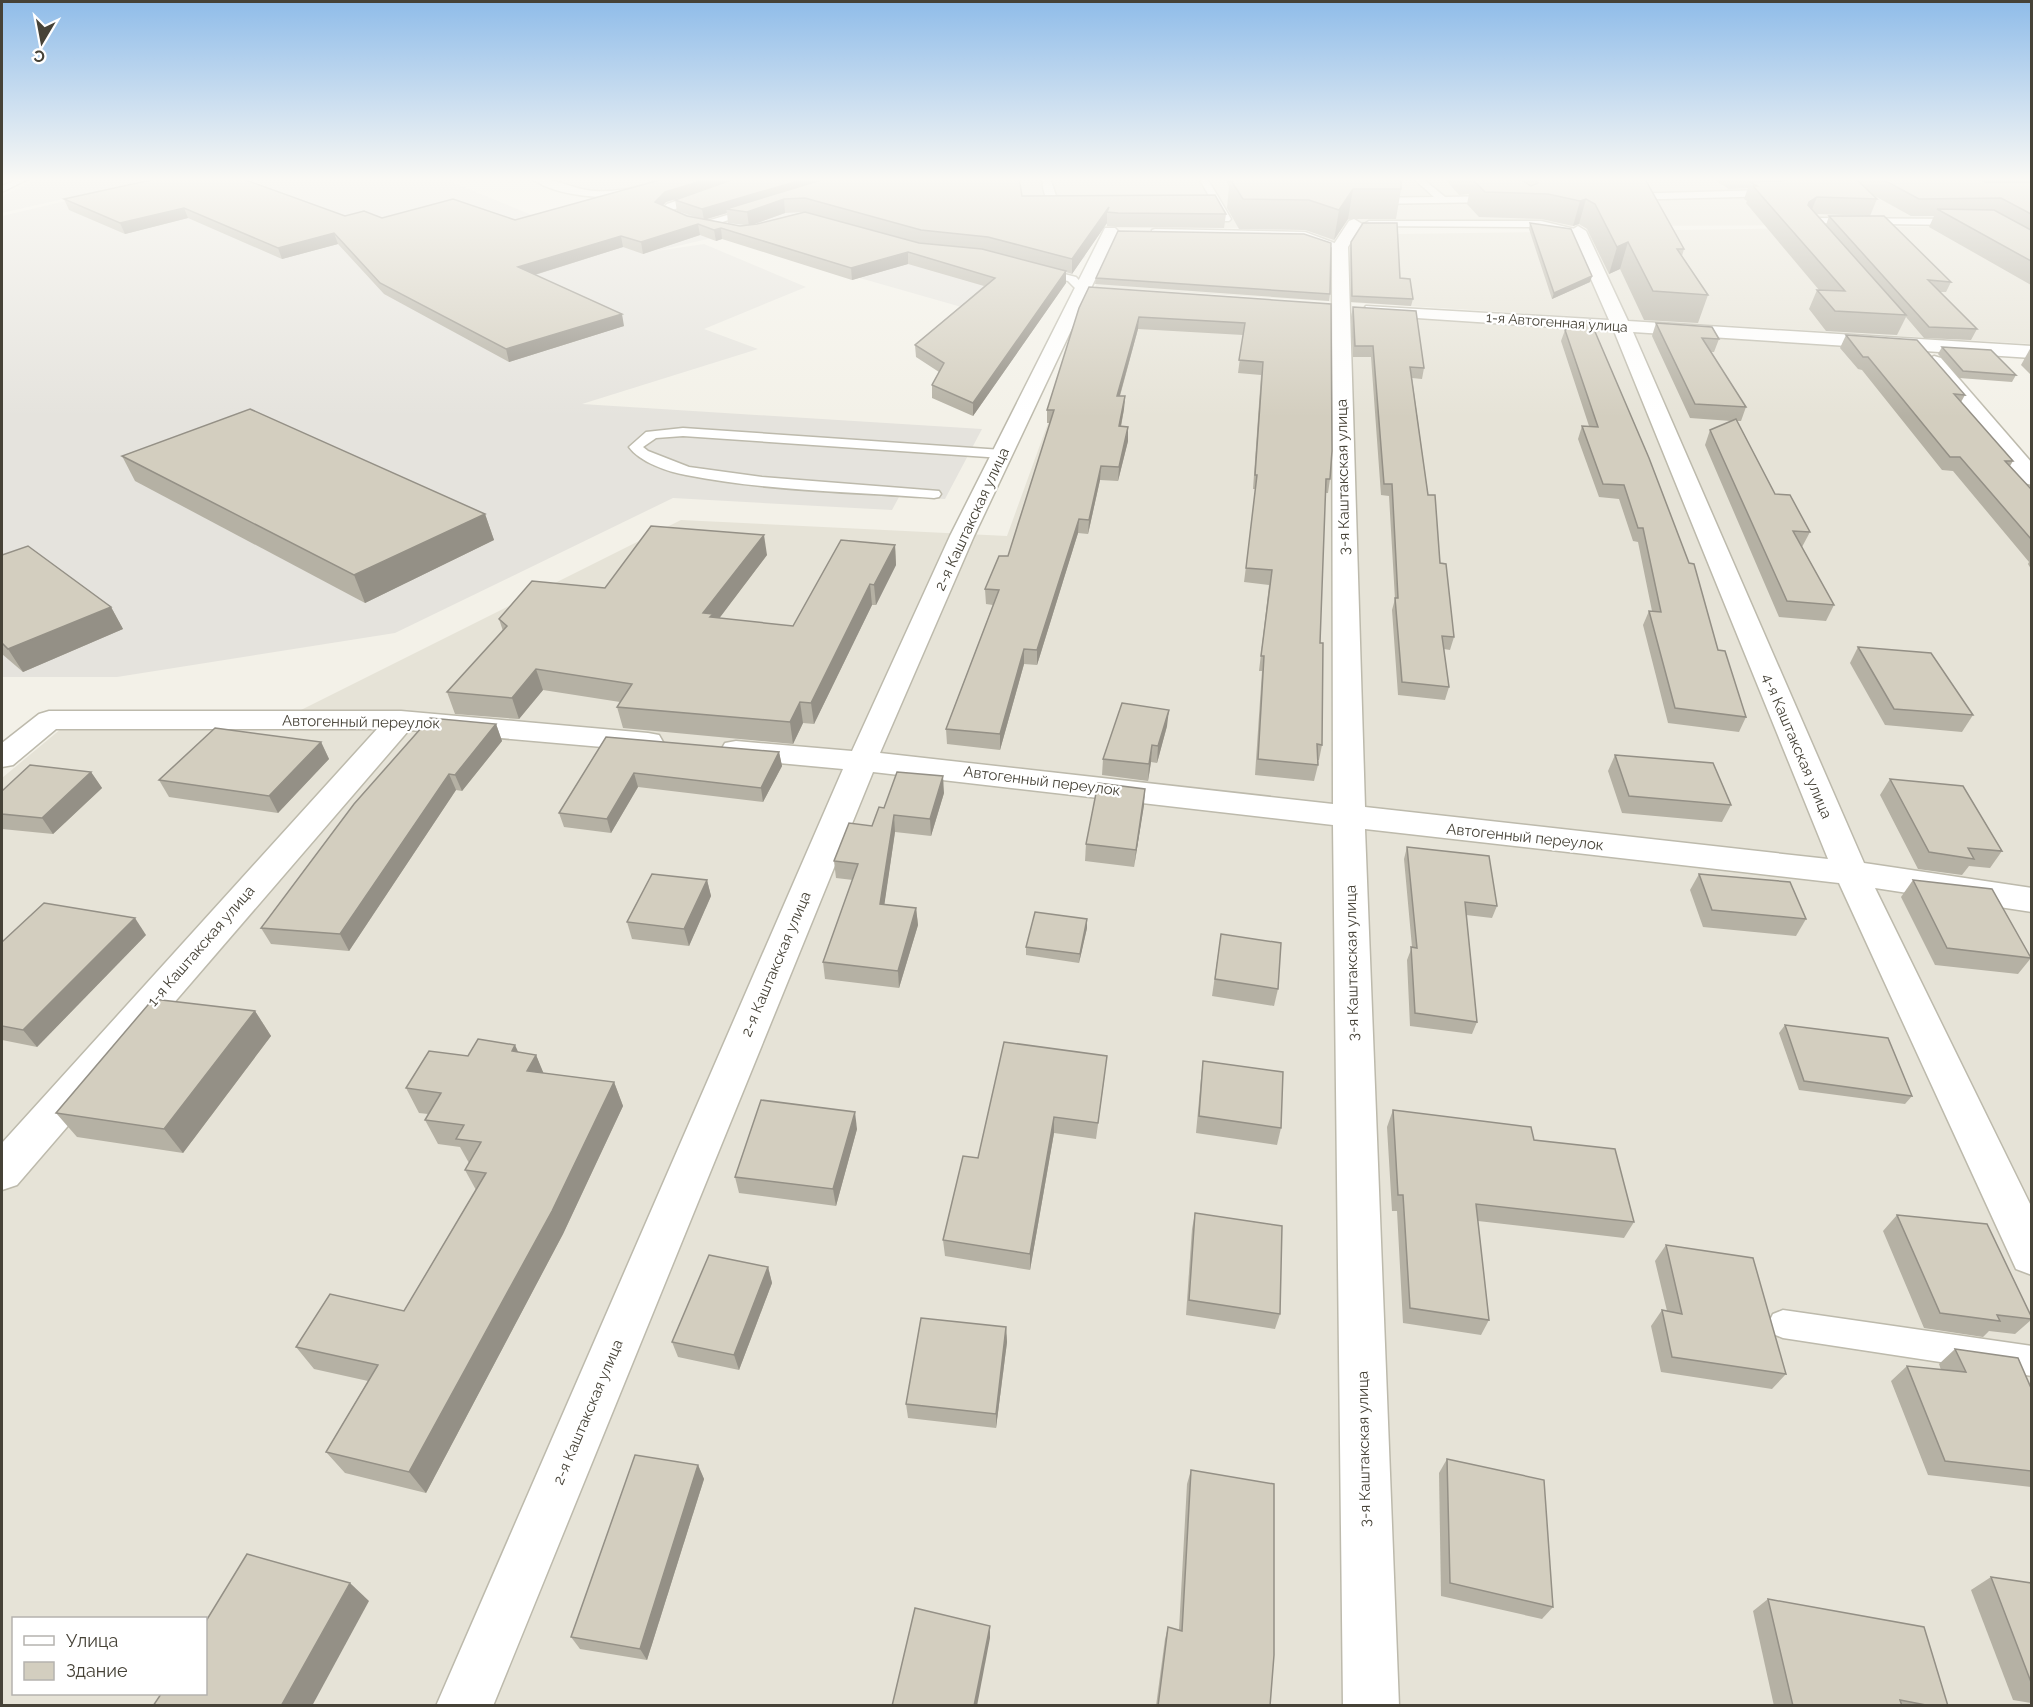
<svg xmlns="http://www.w3.org/2000/svg" width="2033" height="1707" viewBox="0 0 2033 1707" font-family="Raleway,sans-serif">
  <style>
    .residential { fill: #e6e3d7; fill-rule: evenodd }
    .industrial { fill: #e5e3dd }
    .lines { fill: none; stroke-linecap: round; stroke-linejoin: round }
    .lane-casing { stroke: #bdbaac; stroke-width: 3 }
    .street-casing { stroke: #bdbaac; stroke-width: 3 }
    .lane { fill: #fff; fill-rule: evenodd }
    .street { fill: #fff; fill-rule: evenodd }
    .wall { fill: #b5b1a4; fill-rule: evenodd }
    .shaded-wall { fill: #949086 }
    .building { fill: #d3cebf; stroke: #949086; stroke-width: 1.5 }
    .labels { text-anchor: middle; stroke-width: 4.5; stroke-linejoin: round; paint-order: stroke }
    .far-street-label { font-size: 14px; fill: #464237; stroke: #fff }
    .street-label { font-size: 15px; fill: #464237; stroke: #fff }
  </style>
  <rect width="100%" height="100%" fill="#f3f1e8"/>
  <g class="residential">
    <path d="M961,178H2032L2031,224L1014,229Z"/>
    <path d="M2031,225V344L1095,287L1119,238Z"/>
    <path d="M1093,299L1919,345L2031,490V1705L2,1706V778L68,723L283,719L681,520L1007,536ZM14,1618H206V1694H14Z"/>
  </g>
  <g class="industrial">
    <path d="M40,178H154L2,213V196Z"/>
    <path d="M163,178H442L561,227L611,204L518,178H949L961,216L1086,256L1035,306L965,308L716,237L656,251L704,244L806,287L704,329L758,349L582,404L982,429L945,499L899,497L892,510L673,498L395,633L117,677H2V216Z"/>
  </g>
  <g class="lines">
    <defs>
      <g id="lane">
        <path d="M20,178H30L2,192V186Z"/>
        <path d="M531,178C552,176 572,190 594,191C609,192 625,190 640,186C652,183 663,177 675,178C644,204 562,202 531,178Z"/>
        <path d="M1042,178H1050L1056,196L1082,201C1075,205 1053,205 1047,198C1043,194 1043,184 1042,178Z"/>
        <path d="M1199,178H1207L1231,219L1229,221H1223Z"/>
        <path d="M1413,178H1422L1445,197L1495,196L1500,199L1495,202L1370,204L1365,201L1370,198L1434,197Z"/>
        <path d="M1751,178H1760L1780,193L1775,196L1626,200L1621,197L1626,194L1766,190Z"/>
        <path d="M701,193L704,194V198L670,211L704,222L754,207L759,210L704,228L659,212L667,204Z"/>
        <path d="M1811,218L1958,219L1963,222L1958,225L1808,223V219Z"/>
        <path d="M1369,221H1541L1583,231L1578,234L1541,227L1366,226L1364,224Z"/>
        <path d="M1155,229L1305,232L1345,247L1340,250L1304,238L1152,234V230Z"/>
        <path d="M1040,268L1076,277L1088,290L1079,292L1068,281L1036,273V269Z"/>
        <path d="M683,428L1002,450L1009,454L1002,458L683,436L656,438L643,447L648,451L689,467L762,477L939,491L941,494L939,497L934,498C852,492 767,491 686,475C668,472 640,462 629,447L646,432Z"/>
        <path d="M1783,1310L2032,1346V1376L1783,1338L1773,1334L1768,1324L1773,1314Z"/>
      </g>
      <g id="street">
        <path d="M1354,219L1362,224L1348,247L1365,807L1828,859L1614,331L1372,315L1366,314L1363,310L1366,306L1609,320L1570,231L1578,226L1586,231L1628,321L2032,346V358L1633,332L1864,863L2032,888V912L1875,888L2032,1208V1275L2016,1269L1839,883L1365,829L1399,1706H1343L1333,825L873,772L493,1706H436L843,769L736,759L725,757L721,750L725,743L736,741L852,751L950,536L1105,228H1115L1118,231L974,536L880,753L1333,804L1332,247L1349,221Z"/>
        <path d="M1934,356L1941,358L2032,463V485L2024,483L1927,366L1924,362Z"/>
        <path d="M49,711H401L648,733L659,735L663,742L659,749L648,751L409,730L17,1185L2,1190V1143L377,729H56L13,765L2,767V743L39,714Z"/>
      </g>
    </defs>
    <use href="#lane" class="lane-casing"/>
    <use href="#street" class="street-casing"/>
    <use href="#lane" class="lane"/>
    <use href="#street" class="street"/>
  </g>
  <g class="wall">
    <path d="M667,178L1022,196L1226,214L1224,228L1117,227L1107,226V223L1072,274L1066,272V283L973,416L932,398V385L939,372L916,357L915,345L984,286L908,264L852,280L722,239L716,241L700,235L643,254L623,247L535,275L624,326L509,362L384,294L338,244L282,259L188,218L125,234L69,210L64,199L382,218L515,220ZM697,192L675,200L677,211L701,219L687,216L663,205L666,202ZM803,212L757,224L752,225L785,213ZM727,213L728,223L745,225L740,226L705,219Z"/>
    <path d="M1225,178H1278L1279,179L1401,189L1396,219H1348L1334,240L1305,230L1239,229L1227,208L1229,187Z"/>
    <path d="M1444,178H1635L1684,249L1682,256L1708,295L1698,323L1644,320L1620,269L1609,274L1587,229L1579,224L1573,226L1541,219L1479,217L1467,204L1469,194L1459,195Z"/>
    <path d="M1711,178H2031V285L1929,227L1934,216H1911L1873,195L1877,199L1870,216L1817,214L1826,225L1829,216L1951,282L1946,292H1939L1977,329L1971,340L1924,338L1906,317L1897,335L1826,331L1809,309L1817,290H1819L1746,203L1747,201L1744,199L1748,188L1729,189Z"/>
    <path d="M1530,223L1592,276L1590,282L1552,299L1529,229Z"/>
    <path d="M1351,242L1400,278L1413,299L1411,306L1351,302L1350,248Z"/>
    <path d="M1096,278L1330,294L1329,301L1095,284Z"/>
    <path d="M1331,304L1330,479L1328,493H1325L1320,643L1322,745L1319,760H1317L1318,765L1314,781L1255,775L1262,671H1259L1269,585L1244,582L1256,489H1253L1261,375L1238,373L1243,335L1138,329L1120,396H1125L1124,409L1121,427L1128,441L1118,481L1100,480L1088,534L1078,533L1037,665L1024,664L1000,750L947,744L946,729L993,605L986,604L985,589L1008,556L1050,423H1047V410L1079,308Z"/>
    <path d="M1353,307L1424,368L1422,379L1412,378L1428,495L1454,637L1450,650L1444,649L1449,687L1445,700L1398,695L1392,610L1395,599L1389,496L1381,495L1371,357H1353L1351,317Z"/>
    <path d="M1656,323L1719,339L1714,352H1711L1746,407L1741,421H1737L1775,494L1810,532L1802,547L1834,605L1826,621L1779,617L1705,445L1710,430L1731,421L1690,418L1652,336Z"/>
    <path d="M1565,330L1718,650L1746,717L1739,732L1668,723L1643,625L1649,611H1652L1638,542L1633,541L1619,499L1599,497L1578,439L1582,426H1589L1561,341Z"/>
    <path d="M1846,335L1965,395L1961,402L2013,461L2010,466L2031,489V569L2028,564L2029,562L1953,471L1942,470L1862,370L1858,369L1840,348Z"/>
    <path d="M1942,347L2016,375L2012,382L1959,378L1938,354Z"/>
    <path d="M2031,347V375L2021,365Z"/>
    <path d="M122,456L485,514L494,540L365,603L135,481Z"/>
    <path d="M895,545L896,565L876,605H872L814,724L803,723L793,744L623,728L617,707L620,702L543,690L519,719L455,714L447,692L503,631L499,619L605,588L767,555L719,618L793,626Z"/>
    <path d="M2,555L111,607L123,629L23,672L2,654Z"/>
    <path d="M1858,647L1973,715L1962,732L1885,725L1850,663Z"/>
    <path d="M496,724L502,741L462,791L456,790L349,951L271,944L261,928Z"/>
    <path d="M1167,726L1157,763L1151,762L1148,781L1102,775L1103,759Z"/>
    <path d="M606,737L779,752L782,766L763,802L638,787L611,833L564,827L559,813Z"/>
    <path d="M321,742L329,759L278,813L169,797L159,780Z"/>
    <path d="M1615,755L1731,805L1722,822L1622,813L1608,771Z"/>
    <path d="M91,772L102,788L53,834L2,829V791Z"/>
    <path d="M1890,779L2002,851L1990,868L1969,866L1962,875L1918,869L1880,795Z"/>
    <path d="M944,793L931,836L895,832L884,905L916,908L918,925L899,988L825,979L823,962L853,880L836,878L834,861L872,826L884,808Z"/>
    <path d="M1144,805L1134,867L1085,861L1086,844Z"/>
    <path d="M1407,847L1497,906L1492,918L1466,915L1477,1022L1472,1034L1410,1026L1407,960L1412,947L1404,859Z"/>
    <path d="M1699,874L1806,919L1796,936L1703,927L1690,890Z"/>
    <path d="M707,880L711,896L689,946L632,939L627,922Z"/>
    <path d="M1913,880L2031,958L2018,974L1935,965L1901,897Z"/>
    <path d="M1087,928L1079,963L1026,955V947Z"/>
    <path d="M1221,934L1278,989L1274,1006L1212,996Z"/>
    <path d="M146,935L37,1047L2,1040V942Z"/>
    <path d="M255,1011L271,1036L183,1153L77,1137L56,1113Z"/>
    <path d="M1785,1025L1912,1096L1905,1104L1799,1090L1779,1033Z"/>
    <path d="M518,1052L536,1055L543,1073L614,1082L623,1106L563,1234L426,1493L345,1473L326,1452L368,1381L314,1369L296,1347L404,1311L476,1190L465,1170L469,1163L460,1147L438,1144L425,1120L428,1114L419,1113L406,1088L468,1056Z"/>
    <path d="M1203,1061L1281,1128L1277,1145L1196,1133L1201,1078Z"/>
    <path d="M1105,1073L1096,1139L1054,1133L1030,1270L945,1256L943,1240L978,1158Z"/>
    <path d="M1393,1110L1534,1140L1634,1222L1624,1238L1478,1221L1489,1320L1481,1335L1403,1323L1397,1211H1392L1387,1127Z"/>
    <path d="M857,1129L836,1206L739,1193L735,1177Z"/>
    <path d="M1195,1213L1280,1314L1275,1329L1186,1315L1192,1229Z"/>
    <path d="M1897,1215L2031,1316V1320L2015,1334L1989,1331L1983,1337L1924,1328L1883,1231Z"/>
    <path d="M1666,1245L1786,1374L1772,1389L1661,1372L1651,1326L1662,1310L1667,1311L1655,1261Z"/>
    <path d="M768,1267L772,1283L739,1370L678,1357L672,1342Z"/>
    <path d="M1006,1327L1007,1342L996,1428L908,1418L906,1404Z"/>
    <path d="M1955,1349L2031,1388V1487L1928,1475L1891,1381L1907,1366L1941,1370L1939,1364Z"/>
    <path d="M1447,1459L1553,1607L1542,1619L1441,1596L1439,1473Z"/>
    <path d="M698,1465L704,1479L647,1660L580,1649L571,1637Z"/>
    <path d="M1191,1470L1270,1706H1156L1165,1639L1168,1627L1179,1630L1187,1484Z"/>
    <path d="M1991,1577L2031,1583V1703L2013,1700L1971,1590Z"/>
    <path d="M1768,1599L1948,1706H1774L1753,1611Z"/>
  </g>
  <g class="shaded-wall">
    <path d="M711,178H745L666,202L657,212L655,202L665,192Z"/>
    <path d="M808,178H843L726,209L727,213L704,220L702,209Z"/>
    <path d="M1353,189L1348,219L1334,240L1339,210Z"/>
    <path d="M1817,197L1810,214L1802,219L1809,202Z"/>
    <path d="M784,199L785,213L749,226L747,212Z"/>
    <path d="M1586,199L1579,224L1573,226L1580,201Z"/>
    <path d="M1109,207L1107,212V223L1072,274V259Z"/>
    <path d="M184,208L188,218L125,234L120,223Z"/>
    <path d="M698,224L700,235L643,254L641,242Z"/>
    <path d="M721,228L722,239L716,241L714,230Z"/>
    <path d="M334,233L338,244L282,259L278,248Z"/>
    <path d="M621,236L623,247L521,279L518,267Z"/>
    <path d="M1628,242L1620,269L1609,274L1617,247Z"/>
    <path d="M908,252V264L852,280L851,268Z"/>
    <path d="M1066,271V283L973,416V403Z"/>
    <path d="M1592,276L1590,282L1552,299L1554,293Z"/>
    <path d="M622,314L624,326L509,362L506,349Z"/>
    <path d="M1139,317L1138,329L1116,409L1117,396Z"/>
    <path d="M1125,396L1124,409L1118,440L1119,426Z"/>
    <path d="M1128,427V441L1118,481L1119,467Z"/>
    <path d="M1101,466L1100,480L1088,534L1089,520Z"/>
    <path d="M485,514L494,540L365,603L354,575Z"/>
    <path d="M1079,519L1078,533L1037,665V650Z"/>
    <path d="M764,535L767,555L715,624L703,613Z"/>
    <path d="M895,545L896,565L876,605L874,585Z"/>
    <path d="M870,584L872,605L814,724L811,703Z"/>
    <path d="M111,607L123,629L23,672L8,649Z"/>
    <path d="M1024,649V664L1000,750V734Z"/>
    <path d="M536,669L543,690L519,719L512,698Z"/>
    <path d="M800,702L803,723L793,744L790,722Z"/>
    <path d="M1169,710L1167,726L1157,763L1158,746Z"/>
    <path d="M496,724L502,741L462,791L455,775Z"/>
    <path d="M321,742L329,759L278,813L269,796Z"/>
    <path d="M1152,745L1151,762L1148,781L1149,764Z"/>
    <path d="M779,752L782,766L763,802L761,788Z"/>
    <path d="M91,772L102,788L53,834L42,818Z"/>
    <path d="M634,773L638,787L611,833L607,819Z"/>
    <path d="M449,774L456,790L349,951L340,934Z"/>
    <path d="M943,776L944,793L931,836L930,819Z"/>
    <path d="M1145,789L1144,805L1134,867L1136,850Z"/>
    <path d="M894,815L895,832L882,921L880,904Z"/>
    <path d="M707,880L711,896L689,946L684,929Z"/>
    <path d="M916,908L918,925L899,988L898,971Z"/>
    <path d="M135,918L146,935L37,1047L23,1030Z"/>
    <path d="M1087,919V928L1079,963L1080,954Z"/>
    <path d="M255,1011L271,1036L183,1153L164,1129Z"/>
    <path d="M515,1045L526,1069L512,1051Z"/>
    <path d="M536,1055L546,1079L527,1071Z"/>
    <path d="M614,1082L623,1106L563,1234L426,1493L409,1472Z"/>
    <path d="M855,1112L857,1129L836,1206L833,1189Z"/>
    <path d="M1054,1117V1133L1030,1270V1254Z"/>
    <path d="M768,1267L772,1283L739,1370L734,1355Z"/>
    <path d="M1006,1327L1007,1342L996,1428V1414Z"/>
    <path d="M698,1465L704,1479L647,1660L640,1649Z"/>
    <path d="M350,1583L369,1601L312,1706H281Z"/>
    <path d="M990,1626V1638L977,1706H974Z"/>
  </g>
  <g class="building">
    <path d="M160,178H240L345,216L364,211L382,218L453,199L515,220L667,178H711L665,192L655,202L687,216L740,226L757,224L805,212L919,243L982,249L1066,271L973,403L932,385L944,363L915,345L995,278L908,252L851,268L721,228L714,230L698,224L641,242L621,236L518,267L622,314L506,349L380,283L334,233L278,248L184,208L120,223L64,199Z"/>
    <path d="M737,178H808L702,209L675,200Z"/>
    <path d="M828,178H1019L1022,196L1215,195L1226,214L1118,213L1107,212L1109,207L1072,259L988,237L921,230L805,198L784,199L747,212L726,209Z"/>
    <path d="M1241,178H1278L1279,179H1401V189H1353L1339,210L1309,200L1243,199L1230,179H1242Z"/>
    <path d="M1594,178H1635L1645,179L1684,249H1677L1708,295L1653,291L1628,242L1617,247L1595,204L1586,199L1580,201L1548,194L1485,192L1472,179H1520L1531,186L1538,183L1537,179Z"/>
    <path d="M1788,178H1855L1877,199L1817,197L1809,202L1808,205L1906,315L1835,311L1817,290L1845,291L1753,186H1757L1750,182L1781,181Z"/>
    <path d="M1880,178H1977L1985,182H2031V214L2001,198L1919,199Z"/>
    <path d="M1937,209L1994,210L2031,230V261Z"/>
    <path d="M1829,216H1884L1951,282L1928,280L1977,329L1929,327Z"/>
    <path d="M1363,223H1397L1400,278L1410,279L1413,299L1352,296L1351,242Z"/>
    <path d="M1530,223L1571,229L1592,276L1554,293Z"/>
    <path d="M1118,231L1304,234L1331,243L1330,294L1096,278Z"/>
    <path d="M1089,287L1331,304L1332,451L1330,479H1326L1320,643H1323L1322,745L1317,744L1318,765L1258,759L1264,656H1261L1272,570L1246,568L1257,475H1255L1263,362L1239,360L1245,323L1139,317L1117,396H1125L1119,426L1128,427L1119,467L1101,466L1089,520L1079,519L1037,650L1024,649L1000,734L946,729L999,590L985,589L999,556H1008L1054,410H1047L1079,308Z"/>
    <path d="M1353,307L1416,311L1424,368L1410,367L1428,495H1435L1440,563L1446,564L1454,637L1442,636L1449,687L1402,682L1395,598H1398L1392,484H1384L1373,346H1355Z"/>
    <path d="M1590,320L1649,458L1689,563L1694,564L1718,650L1725,651L1746,717L1675,708L1649,611L1661,612L1643,528H1638L1624,485L1603,484L1582,426L1598,427L1565,330Z"/>
    <path d="M1656,323L1712,327L1719,339L1702,338L1746,407L1695,404Z"/>
    <path d="M1846,335L1917,340L1965,395L1954,394L2013,461H2005L2031,489V539L1960,457H1950L1868,357H1863Z"/>
    <path d="M1942,347L1991,350L2016,375L1963,371Z"/>
    <path d="M250,409L485,514L354,575L122,456Z"/>
    <path d="M1736,419L1775,494L1790,495L1810,532L1793,531L1834,605L1787,601L1710,430Z"/>
    <path d="M651,526L764,535L703,613L713,614L710,617L793,626L841,540L895,545L874,585L870,584L811,703L800,702L790,722L617,707L632,684L536,669L512,698L447,692L507,626L499,619L532,581L605,588Z"/>
    <path d="M28,546L111,607L8,649L2,643V555Z"/>
    <path d="M1858,647L1931,653L1973,715L1894,709Z"/>
    <path d="M1122,703L1169,710L1158,746L1152,745L1149,764L1103,759Z"/>
    <path d="M430,718L496,724L455,775L449,774L340,934L261,928L354,804Z"/>
    <path d="M215,728L321,742L269,796L159,780Z"/>
    <path d="M606,737L779,752L761,788L634,773L607,819L559,813Z"/>
    <path d="M1615,755L1713,763L1731,805L1629,796Z"/>
    <path d="M30,765L91,772L42,818L2,814V791Z"/>
    <path d="M897,772L943,776L930,819L894,815L880,904L916,908L898,971L823,962L858,864L834,861L849,823L872,826L879,807L884,808Z"/>
    <path d="M1890,779L1963,786L2002,851L1968,848L1974,859L1929,852Z"/>
    <path d="M1098,783L1145,789L1136,850L1086,844Z"/>
    <path d="M1407,847L1489,856L1497,906L1465,902L1477,1022L1415,1013L1411,947L1417,948Z"/>
    <path d="M652,874L707,880L684,929L627,922Z"/>
    <path d="M1699,874L1790,882L1806,919L1712,910Z"/>
    <path d="M1913,880L1992,889L2031,958L1947,948Z"/>
    <path d="M44,903L135,918L23,1030L2,1026V942Z"/>
    <path d="M1035,912L1087,919L1080,954L1026,947Z"/>
    <path d="M1221,934L1281,943L1278,989L1215,979Z"/>
    <path d="M153,999L255,1011L164,1129L56,1113Z"/>
    <path d="M1785,1025L1888,1038L1912,1096L1804,1081Z"/>
    <path d="M478,1039L515,1045L512,1051L536,1055L527,1071L614,1082L552,1211L409,1472L326,1452L378,1365L296,1347L330,1294L404,1311L486,1173L465,1170L481,1142L456,1139L464,1125L425,1120L441,1093L406,1088L429,1051L468,1056Z"/>
    <path d="M1004,1042L1107,1056L1098,1123L1054,1117L1030,1254L943,1240L963,1156L978,1158Z"/>
    <path d="M1203,1061L1283,1072L1281,1128L1199,1116Z"/>
    <path d="M761,1100L855,1112L833,1189L735,1177Z"/>
    <path d="M1393,1110L1531,1127L1534,1140L1615,1149L1634,1222L1476,1204L1489,1320L1410,1308L1403,1195H1398Z"/>
    <path d="M1195,1213L1282,1226L1280,1314L1189,1300Z"/>
    <path d="M1897,1215L1987,1224L2031,1316V1319L1997,1315L2000,1321L1940,1313Z"/>
    <path d="M1666,1245L1753,1258L1786,1374L1672,1357L1662,1310L1682,1314Z"/>
    <path d="M709,1255L768,1267L734,1355L672,1342Z"/>
    <path d="M921,1318L1006,1327L996,1414L906,1404Z"/>
    <path d="M1955,1349L2018,1358L2031,1388V1471L1945,1461L1907,1366L1966,1372Z"/>
    <path d="M635,1455L698,1465L640,1649L571,1637Z"/>
    <path d="M1447,1459L1544,1480L1553,1607L1450,1583Z"/>
    <path d="M1191,1470L1274,1484V1655L1270,1706H1158L1168,1627L1182,1631Z"/>
    <path d="M247,1554L350,1583L281,1706H153L161,1694H206V1621Z"/>
    <path d="M1991,1577L2031,1583V1682Z"/>
    <path d="M1768,1599L1924,1627L1948,1706H1931L1900,1700L1902,1706H1793Z"/>
    <path d="M915,1608L990,1626L974,1706H892Z"/>
  </g>
  <linearGradient id="sky" x2="0" y2="1"><stop stop-color="#8fbce9"/><stop offset="0.43" stop-color="#faf9f5"/><stop offset="1" stop-color="#faf9f5" stop-opacity="0"/></linearGradient>
  <rect width="2033" height="417" fill="url(#sky)"/>
  <g class="labels">
    <g class="far-street-label">
      <text transform="translate(1557 322) rotate(4)" y="5">1-я Автогенная улица</text>
    </g>
    <g class="street-label">
      <text transform="translate(1343 477) rotate(-91)" y="5">3-я Каштакская улица</text>
      <text transform="translate(972 519) rotate(-65)" y="5">2-я Каштакская улица</text>
      <text transform="translate(361 722) rotate(1)" y="5">Автогенный переулок</text>
      <text transform="translate(1797 746) rotate(67)" y="5">4-я Каштакская улица</text>
      <text transform="translate(1042 781) rotate(7)" y="5">Автогенный переулок</text>
      <text transform="translate(1525 837) rotate(6)" y="5">Автогенный переулок</text>
      <text transform="translate(201 946) rotate(-49)" y="5">1-я Каштакская улица</text>
      <text transform="translate(1352 963) rotate(-91)" y="5">3-я Каштакская улица</text>
      <text transform="translate(776 964) rotate(-67)" y="5">2-я Каштакская улица</text>
      <text transform="translate(588 1412) rotate(-67)" y="5">2-я Каштакская улица</text>
      <text transform="translate(1364 1449) rotate(-91)" y="5">3-я Каштакская улица</text>
    </g>
  </g>
  <rect width="2033" height="1707" fill="none" stroke="#464237" stroke-width="6"/>
  <rect x="12" y="1617" width="195" height="78" fill="#ffffff" stroke="#b5b3af" stroke-width="1.5"/>
  <rect x="24" y="1636" width="30" height="9" fill="#ffffff" stroke="#b5b3af" stroke-width="1.5"/>
  <text x="66" y="1647" font-size="18" fill="#464237">Улица</text>
  <rect x="24" y="1662" width="30" height="18" fill="#d3cebf" stroke="#b5b3af" stroke-width="1.5"/>
  <text x="66" y="1677" font-size="18" fill="#464237">Здание</text>
  <g transform="translate(42 42) rotate(190)" stroke="#ffffff" stroke-width="4.5" paint-order="stroke">
  <path d="M0-4.5L10 22L0 15L-10 22Z" fill="#464237"/>
  <text y="-9" font-size="16" font-weight="bold" text-anchor="middle" fill="#464237">С</text>
  </g>
</svg>
